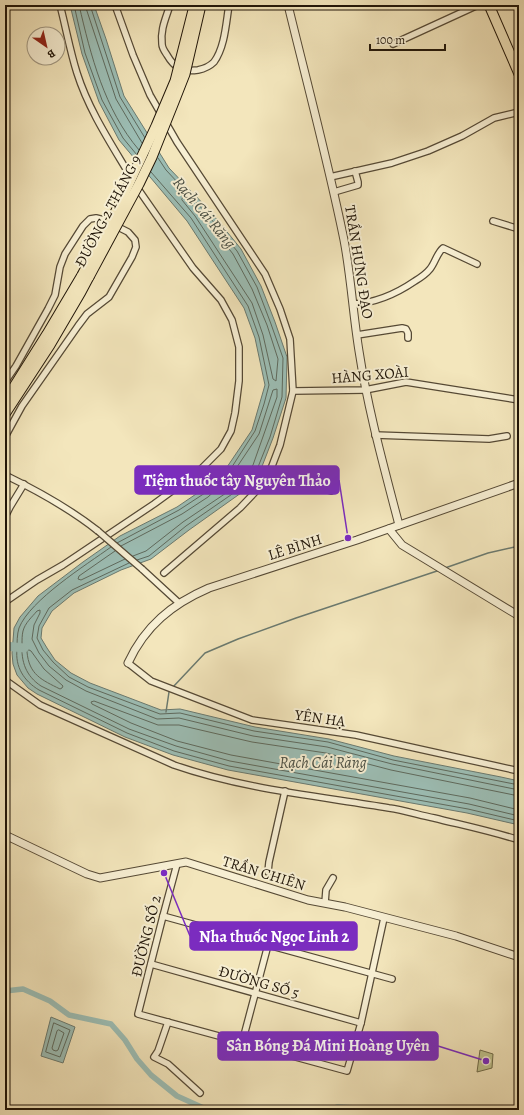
<svg xmlns="http://www.w3.org/2000/svg" width="524" height="1115" viewBox="0 0 524 1115" font-family="Alegreya,serif">
  <style>
    .green { fill: #c0c38d; stroke: #706c4a }
    .water { fill: #9cbeb5; stroke: #6a7a70 }
    .lines { fill: none; stroke-linecap: round; stroke-linejoin: round }
    .shore { stroke: #5e6a5e; stroke-width: 1 }
    .stream { stroke: #6a7a70; stroke-width: 1.5 }
    .canal { stroke: #9cbeb5; stroke-width: 5.5 }
    .river { stroke: #9cbeb5; stroke-width: 9 }
    .minor-casing { stroke: #554935; stroke-width: 8 }
    .tertiary-casing { stroke: #554935; stroke-width: 9 }
    .trunk-casing { stroke: #201508; stroke-width: 11 }
    .minor { stroke: #f7efd3; stroke-width: 5.5 }
    .tertiary { stroke: #f7efd3; stroke-width: 7 }
    .trunk { stroke: #f3e6bc; stroke-width: 9 }
    .minor-bridge-casing { stroke: #554935; stroke-width: 8; stroke-linecap: butt }
    .trunk-bridge-casing { stroke: #201508; stroke-width: 11; stroke-linecap: butt }
    .minor-bridge { stroke: #f7efd3; stroke-width: 5.5 }
    .trunk-bridge { stroke: #f3e6bc; stroke-width: 9 }
    .labels { text-anchor: middle; stroke-width: 4; stroke-linejoin: round; paint-order: stroke }
    .street-label { font-size: 15px; fill: #201508; stroke: #f7efd3 }
    .water-label { font-size: 16px; font-style: italic; fill: #4b5045; stroke: #f7efd3 }
    .leader { fill: none; stroke: #7b2cbf; stroke-width: 1.5 }
    .callout-dot { fill: #7b2cbf; stroke: #f7efd3; stroke-width: 1.5 }
    .callout { fill: #7b2cbf; stroke: #7b2cbf; stroke-width: 1.5 }
    .callout-label { font-size: 16px; text-anchor: middle; font-weight: bold; fill: #fff }
  </style>
  <rect width="100%" height="100%" fill="#f3e6bc"/>
  <filter id="stains"><feTurbulence type="fractalNoise" baseFrequency=".005" numOctaves="4"/><feColorMatrix values="0 0 0 0 .2 0 0 0 0 .09 0 0 0 0 .02 0 0 0 .5 -.17"/></filter>
  <radialGradient id="worn" r=".72"><stop offset=".6" stop-color="#630" stop-opacity="0"/><stop offset="1" stop-color="#630" stop-opacity=".3"/></radialGradient>
  <path class="green" d="M480,1050L493,1054L492,1068L477,1072Z"/>
  <g class="water">
    <path d="M70,5H94L106,39L124,96L169,168L210,211L241,249L261,286L275,322L287,357L286,398L273,438L261,469L241,493L189,530L151,559L121,570L74,593L52,611L42,628L41,638L47,648L55,660L71,673L90,683L161,710L180,709L255,727L329,739L394,756L501,777L519,781V825L467,813L228,770L173,755L125,737L37,694L28,688L17,675L13,664L12,653L14,628L20,617L38,596L83,562L120,536L177,507L202,490L225,470L252,430L265,385L255,338L244,308L187,221L119,140L99,102L82,54Z"/>
    <path d="M51,1017L75,1027L63,1063L41,1056Z"/>
  </g>
  <g class="lines">
    <g class="shore">
      <path d="M74,5L85,53L102,100L123,138L137,155"/>
      <path d="M79,5C91,56 104,109 139,150"/>
      <path d="M85,5L116,99L142,143"/>
      <path d="M90,5L120,97L145,138"/>
      <path d="M183,197L185,198L204,217L233,254L252,289L267,325L278,359L276,381L273,379L263,335L252,303L195,216L182,200Z"/>
      <path d="M117,543L179,510L205,493L228,473L255,431L264,404L269,385L259,337L248,306L191,218L151,172"/>
      <path d="M121,546L182,514L208,497L231,476L259,434L273,390L277,389V397L253,465L235,487L183,522L146,551L133,556"/>
      <path d="M111,547C86,565 30,600 19,628C17,634 17,643 17,649C15,667 24,681 39,690L127,733L174,751L229,766L468,809L519,821"/>
      <path d="M115,551L79,576L78,579L81,580L125,559"/>
      <path d="M137,560L149,556L186,526L238,490L258,467L270,437L282,397L283,358L271,324L257,287L237,251L207,214L166,170L158,158"/>
      <path d="M129,563L72,590L49,608L39,626L37,638L43,650L53,662L69,677L88,687L160,714L180,713L254,731L328,742L393,760L519,785"/>
      <path d="M29,650L31,651L44,669L63,686L62,688L60,689C42,680 29,675 27,652Z"/>
      <path d="M519,790L392,764L327,747L253,736L179,718L157,719L86,691L66,680L49,666L39,653L32,639L34,625L40,613V610L37,611C32,617 25,623 23,631C22,635 22,640 22,644C21,662 26,676 41,686L129,729L176,746L230,761L469,804L519,816"/>
      <path d="M519,796L391,770L326,753L252,742L179,725H158L94,701L91,702L92,704L131,723L177,741L231,755L470,798L519,810"/>
      <path d="M54,1023L70,1030L60,1057L46,1052Z"/>
      <path d="M59,1030L64,1033L58,1050L56,1051L53,1050L52,1048L57,1031Z"/>
    </g>
    <g class="stream">
      <path d="M445,568L488,553L519,546"/>
      <path d="M173,687L205,653L238,639L296,618L440,570"/>
      <path d="M166,712L169,692L170,690"/>
    </g>
    <g class="canal">
      <path d="M5,991L23,989L50,1001L69,1015L111,1024L125,1040L137,1059L151,1075L177,1096L208,1110"/>
      <path d="M336,1110L337,1107L357,1108L362,1110"/>
      <path d="M514,1110L519,1106"/>
    </g>
    <path class="river" d="M5,646L24,648"/>
    <defs>
      <g id="minor">
        <path d="M60,5C66,28 70,51 77,73C89,111 112,145 132,179"/>
        <path d="M115,5L133,55L150,95L177,142L265,274L280,309L290,339L293,391L280,445L272,466L260,487L240,508L164,573"/>
        <path d="M170,5C166,18 160,30 162,44C162,48 165,52 167,55C175,69 183,72 198,70C203,69 210,66 214,62C225,47 226,23 229,5"/>
        <path d="M393,44L478,5"/>
        <path d="M330,177L392,163L428,151L462,136L494,118L519,112"/>
        <path d="M334,192L358,185V182L355,171"/>
        <path d="M493,221L519,229"/>
        <path d="M353,304C376,303 396,294 415,281C420,278 426,274 430,269C435,263 437,253 443,248L477,264"/>
        <path d="M357,335L402,328L406,329L408,333V338"/>
        <path d="M5,382L16,366L48,309L55,295L60,267L65,254L83,226L90,219L96,218L104,220L128,232L135,240L136,247L132,257L109,297L87,314L78,326L22,406L5,437"/>
        <path d="M293,391L365,390L406,382L519,400"/>
        <path d="M375,435L489,439L507,436"/>
        <path d="M269,471L313,486L331,491"/>
        <path d="M5,475C38,491 69,508 98,531"/>
        <path d="M5,517L10,507L24,484"/>
        <path d="M142,569L179,603"/>
        <path d="M5,602L37,580L63,565L154,504L198,472L221,449L231,431L235,413L239,381V347L232,320L221,300L193,268L136,186"/>
        <path d="M128,663L151,681L252,720L356,735L519,771"/>
        <path d="M5,680L40,705L174,765C243,789 317,796 389,808C404,810 419,815 434,818C462,825 491,831 519,840"/>
        <path d="M177,864L163,916L138,1014L347,1071L361,1023L384,918"/>
        <path d="M268,872L269,862L285,791"/>
        <path d="M325,903L326,890L333,878"/>
        <path d="M163,916L392,979"/>
        <path d="M151,964L361,1023"/>
        <path d="M168,1022L158,1051L154,1057L168,1064L200,1093"/>
        <path d="M242,1043L268,945"/>
      </g>
      <g id="tertiary">
        <path d="M288,5C307,83 328,161 344,240C351,277 353,314 359,351C368,410 384,467 399,525"/>
        <path d="M389,529L402,545L519,616"/>
        <path d="M128,663C145,626 172,604 209,588L357,540L519,483"/>
        <path d="M5,835L87,874L100,878L186,862L308,900L345,907L456,936L519,957"/>
      </g>
      <g id="trunk">
        <path d="M489,5L519,74"/>
        <path d="M5,401L47,334L82,275"/>
        <path d="M5,414L50,345L81,292L89,277"/>
      </g>
    </defs>
    <use href="#minor" class="minor-casing"/>
    <use href="#tertiary" class="tertiary-casing"/>
    <use href="#trunk" class="trunk-casing"/>
    <use href="#minor" class="minor"/>
    <use href="#tertiary" class="tertiary"/>
    <use href="#trunk" class="trunk"/>
    <defs>
      <path id="minor-bridge" d="M98,531L142,569"/>
      <g id="trunk-bridge">
        <path d="M82,275L119,205L156,126L175,81L194,6"/>
        <path d="M89,277L139,184L152,157L174,102L185,74L201,5"/>
      </g>
    </defs>
    <use href="#minor-bridge" class="minor-bridge-casing"/>
    <use href="#trunk-bridge" class="trunk-bridge-casing"/>
    <use href="#minor-bridge" class="minor-bridge"/>
    <use href="#trunk-bridge" class="trunk-bridge"/>
  </g>
  <g class="labels">
    <g class="street-label">
      <text transform="translate(108 211) rotate(-62)" y="5">ĐƯỜNG 2 THÁNG 9</text>
      <text transform="translate(359 262) rotate(81)" y="5">TRẦN HƯNG ĐẠO</text>
      <text transform="translate(370 375) rotate(-5)" y="5">HÀNG XOÀI</text>
      <text transform="translate(295 547) rotate(-18)" y="5">LÊ BÌNH</text>
      <text transform="translate(320 718) rotate(8)" y="5">YÊN HẠ</text>
      <text transform="translate(264 873) rotate(17)" y="5">TRẦN CHIÊN</text>
      <text transform="translate(146 936) rotate(-76)" y="5">ĐƯỜNG SỐ 2</text>
      <text transform="translate(259 982) rotate(16)" y="5">ĐƯỜNG SỐ 5</text>
    </g>
    <g class="water-label">
      <text transform="translate(205 212) rotate(50)" y="6">Rạch Cái Răng</text>
      <text x="323" y="768">Rạch Cái Răng</text>
    </g>
  </g>
  <path class="leader" d="M348 538L339 480M164 873L190 936M486 1061L438 1046"/>
  <g class="callout-dot">
    <circle cx="348" cy="538" r="4"/>
    <circle cx="164" cy="873" r="4"/>
    <circle cx="486" cy="1061" r="4"/>
  </g>
  <g class="callout">
    <rect x="135" y="466" width="204" height="28" rx="4"/>
    <rect x="190" y="922" width="167" height="28" rx="4"/>
    <rect x="218" y="1032" width="220" height="28" rx="4"/>
  </g>
  <g class="callout-label">
    <text x="237" y="486">Tiệm thuốc tây Nguyên Thảo</text>
    <text x="274" y="942">Nha thuốc Ngọc Linh 2</text>
    <text x="328" y="1051">Sân Bóng Đá Mini Hoàng Uyên</text>
  </g>
  <rect width="524" height="1115" fill="none" stroke="#f3e6bc" stroke-width="20"/>
  <rect x="6" y="6" width="512" height="1103" fill="none" stroke="#201508" stroke-width="2"/>
  <rect x="10" y="10" width="504" height="1095" fill="none" stroke="#201508"/>
  <g transform="translate(46 46) rotate(146)"><circle r="19" fill="#f7efd3" stroke="#a19882"/>
  <path d="M0-3L7 15L0 10L-7 15Z" fill="#8f2418"/>
  <text y="-6" font-size="11" font-weight="bold" text-anchor="middle" fill="#201508">B</text>
  </g>
  <path d="M370 44v6h75v-6" fill="none" stroke="#201508" stroke-width="2"/>
  <text x="376" y="44" font-size="12" fill="#201508" stroke="#f7efd3" stroke-width="3" paint-order="stroke">100 m</text>
  <rect width="100%" height="100%" filter="url(#stains)"/>
  <rect width="100%" height="100%" fill="url(#worn)"/>
</svg>
